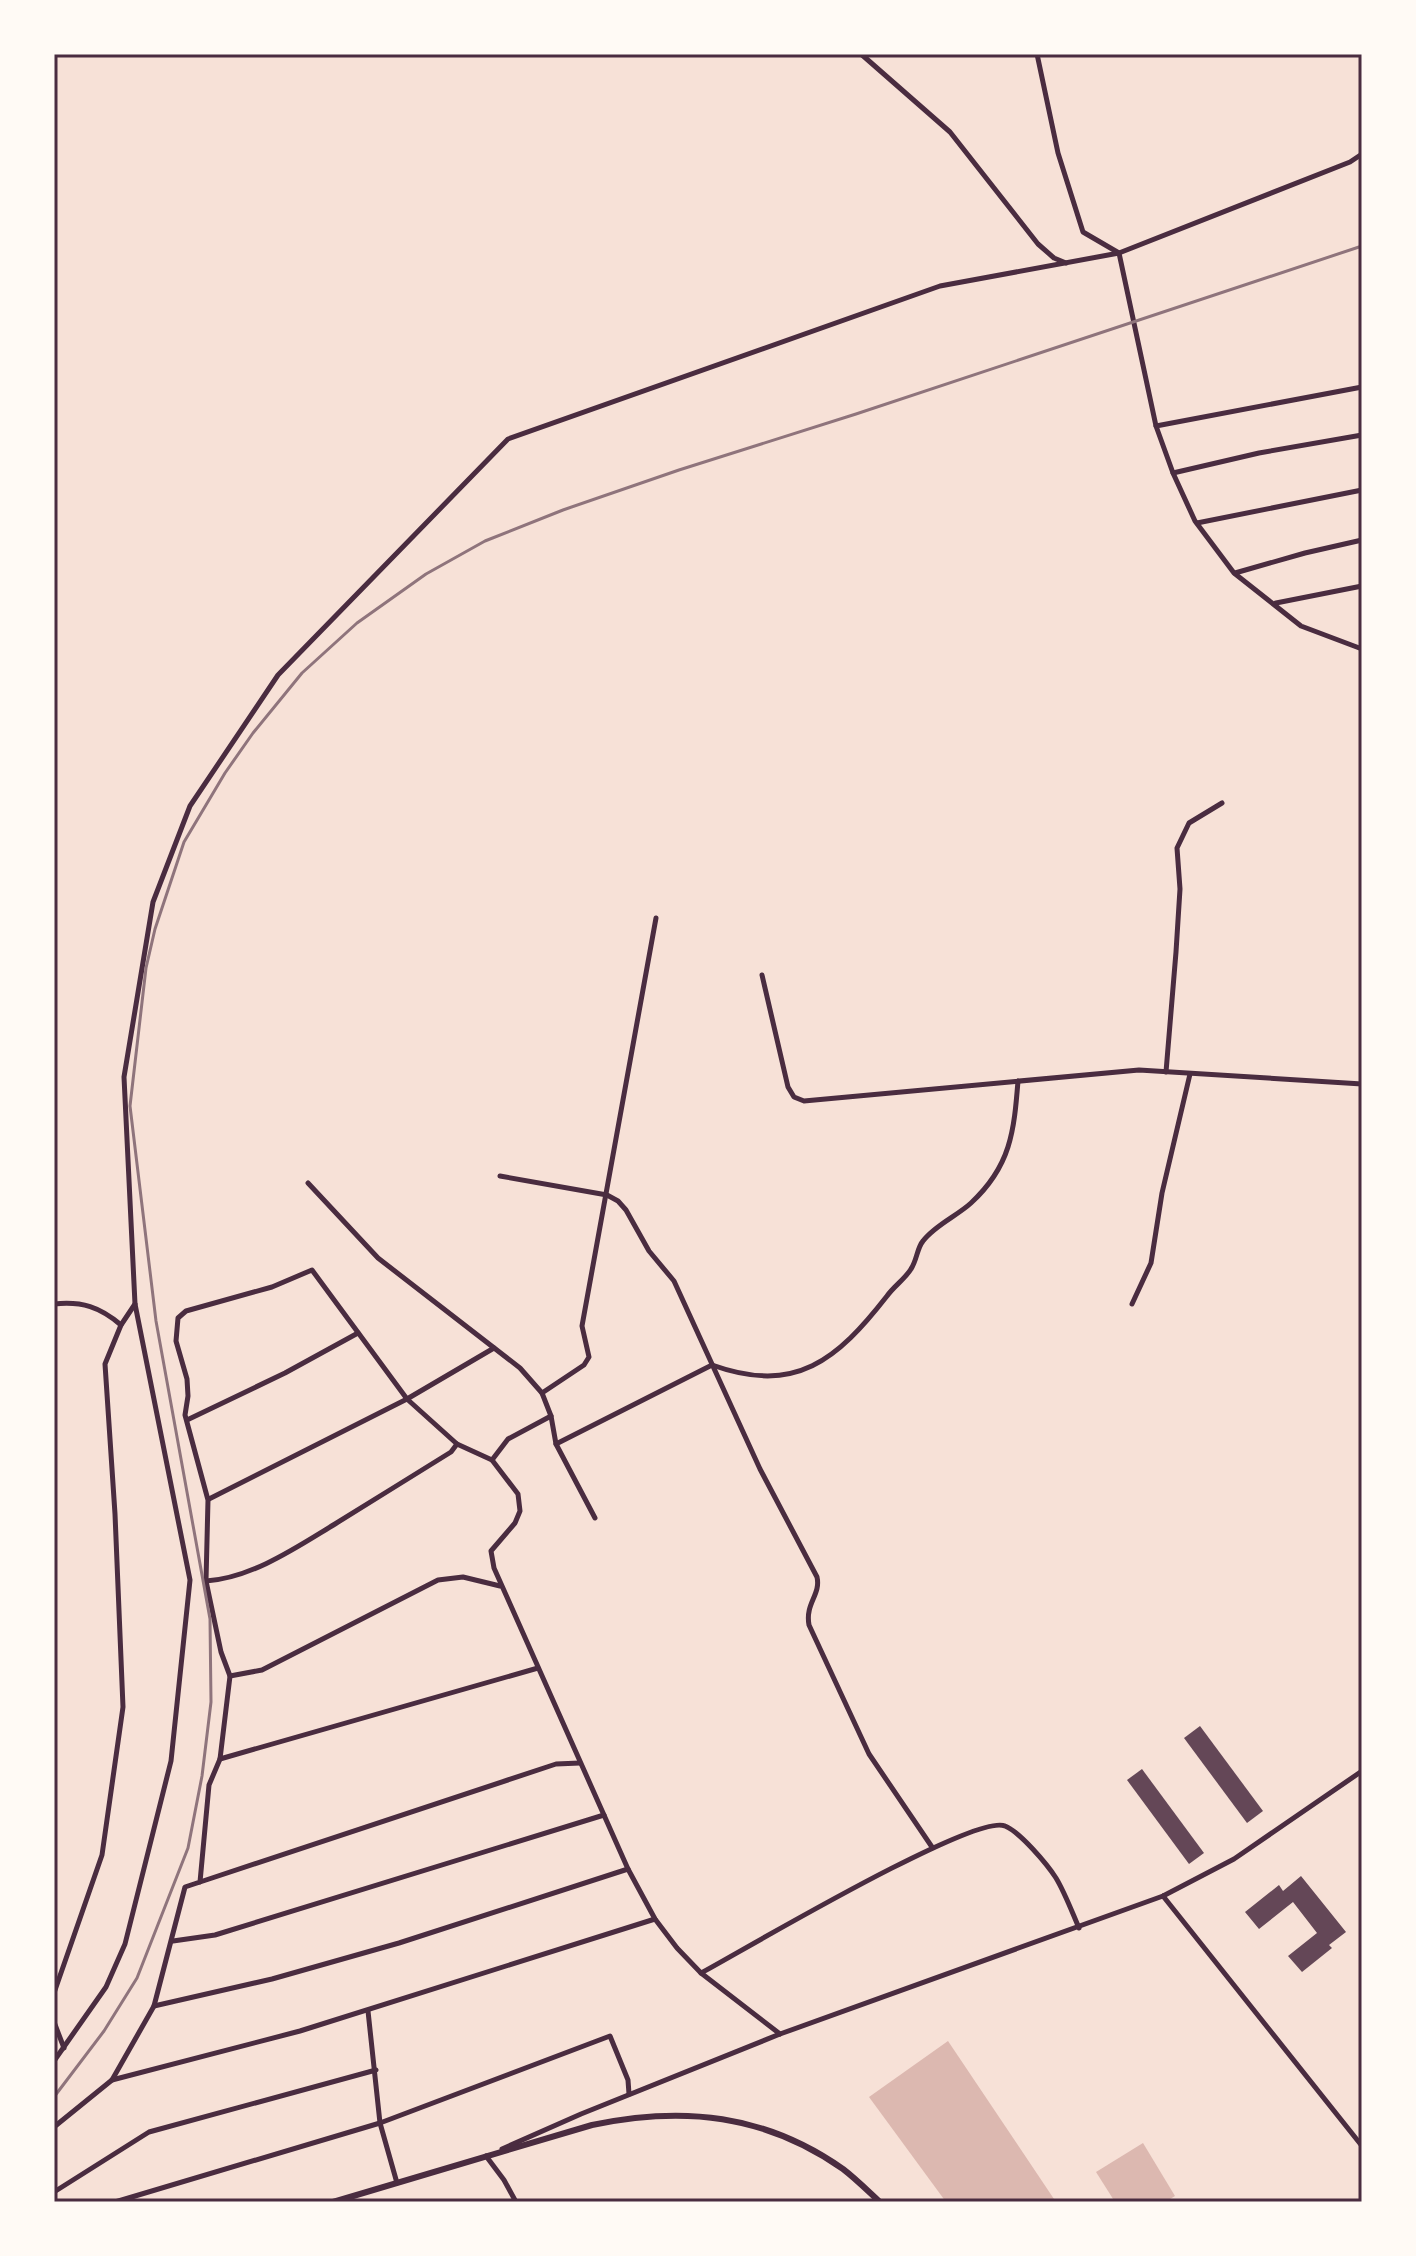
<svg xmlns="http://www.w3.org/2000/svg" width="1416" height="2256" viewBox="0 0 1416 2256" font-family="Montserrat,sans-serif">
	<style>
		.water { fill: #dcb8b0 }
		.building { fill: #644757 }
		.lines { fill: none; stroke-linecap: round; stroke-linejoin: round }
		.minor { stroke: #4a2c40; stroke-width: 5 }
		.tertiary { stroke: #4a2c40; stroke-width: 6 }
		.rail { stroke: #8f747c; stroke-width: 3 }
		.neatline { fill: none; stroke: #4a2c40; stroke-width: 3 }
	</style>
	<rect width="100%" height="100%" fill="#f7e1d7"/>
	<g class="water">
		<polygon points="948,2041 1056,2202 946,2202 869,2097"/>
		<polygon points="1143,2143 1175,2196 1165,2202 1115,2202 1096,2172"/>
	</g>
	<g class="building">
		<polygon points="1200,1726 1263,1811 1247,1823 1184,1738"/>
		<polygon points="1142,1769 1204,1853 1189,1864 1127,1780"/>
		<polygon points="1301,1876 1346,1932 1329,1945 1332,1948 1302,1972 1288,1956 1317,1933 1293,1902 1259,1929 1245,1912 1279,1885 1283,1891"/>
	</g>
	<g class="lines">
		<g class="minor">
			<polyline points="861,54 950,132 1038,244 1054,258 1066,263"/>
			<polyline points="1037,54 1058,153 1083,232 1119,253 1156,426 1173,473 1195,521 1234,573 1301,626 1362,649"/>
			<polyline points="1156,426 1362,387"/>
			<polyline points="1173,473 1259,453 1362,435"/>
			<polyline points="1197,523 1362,490"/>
			<polyline points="1235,573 1305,553 1362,540"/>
			<polyline points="1276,603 1362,586"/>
			<polyline points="762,975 788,1087 794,1097 804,1101 1139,1070 1362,1084"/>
			<polyline points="1166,1072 1176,952 1180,889 1177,848 1189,823 1222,803"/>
			<path d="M500 1176 607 1195 618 1201 626 1210 649 1251 674 1281 760 1469 817 1577C821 1595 805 1603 809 1625L869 1754 932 1847"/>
			<polyline points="308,1183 378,1258 520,1368 542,1393 551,1416 556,1444 595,1518"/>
			<path d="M54 1304C82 1301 100 1307 121 1325"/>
			<polyline points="1132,1304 1151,1263 1162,1193 1190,1074"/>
			<polyline points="542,1393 584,1365 589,1357 582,1326 656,918"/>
			<polyline points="187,1420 285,1373 358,1333"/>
			<path d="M556 1444 712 1365C796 1395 837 1360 887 1296 894 1286 905 1279 911 1269 917 1260 917 1248 923 1241 935 1225 957 1216 971 1203 1011 1166 1014 1131 1018 1081"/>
			<polyline points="492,1460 508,1439 551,1416"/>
			<polyline points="209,1499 407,1399 494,1348"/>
			<path d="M206 1581C252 1578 297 1547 335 1524 374 1500 412 1476 451 1452L457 1444"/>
			<polyline points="230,1676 262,1670 438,1580 463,1577 500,1586"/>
			<polyline points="220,1759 538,1668"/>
			<polyline points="200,1882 556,1764 580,1763"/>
			<polyline points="1163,1896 1362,2146"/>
			<polyline points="173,1941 215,1935 604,1815"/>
			<path d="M701 1973C742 1951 976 1812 1005 1826 1020 1832 1047 1864 1056 1878 1065 1893 1072 1912 1079 1928"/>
			<polyline points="54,1993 102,1855 123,1707 115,1514 105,1364 121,1325 135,1304"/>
			<polyline points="154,2006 272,1979 399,1943 628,1869"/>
			<polyline points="368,2011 380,2123 397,2183"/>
			<polyline points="54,2022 64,2048"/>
			<polyline points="54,2061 106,1987 125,1944 171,1761 190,1580 135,1304 124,1077 153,902 190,806 278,675 508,439 940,286 1119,253 1350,162 1362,154"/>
			<polyline points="112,2080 300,2031 655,1919"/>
			<polyline points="54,2127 112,2080 154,2006 185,1887 200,1882 209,1785 220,1759 230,1676 221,1652 206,1581 208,1500 185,1415 188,1396 187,1379 176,1341 178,1318 186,1311 272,1287 312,1270 407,1399 457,1444 492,1460 518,1494 520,1511 515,1523 491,1551 494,1568 628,1869 655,1919 677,1948 701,1973 780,2034"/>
			<polyline points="502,2149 581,2114 780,2034 1163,1896 1234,1859 1362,1771"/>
			<polyline points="486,2156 504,2180 516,2202"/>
			<polyline points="54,2192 149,2132 376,2070"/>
			<polyline points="115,2202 380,2123 610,2036 628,2080 629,2094"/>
		</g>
		<path class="tertiary" d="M333 2202 592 2125C683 2106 765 2114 843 2169 856 2179 868 2191 880 2202"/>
		<polyline class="rail" points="54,2097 104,2031 137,1978 188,1848 202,1776 211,1702 210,1619 156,1321 130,1106 146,968 155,929 184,842 225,773 253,733 302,673 357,623 426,574 485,541 563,510 679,470 856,414 1362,246"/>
	</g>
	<rect width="1416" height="2256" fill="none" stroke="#fffaf5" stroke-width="112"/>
	<rect x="56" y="56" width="1304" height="2144" class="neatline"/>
</svg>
